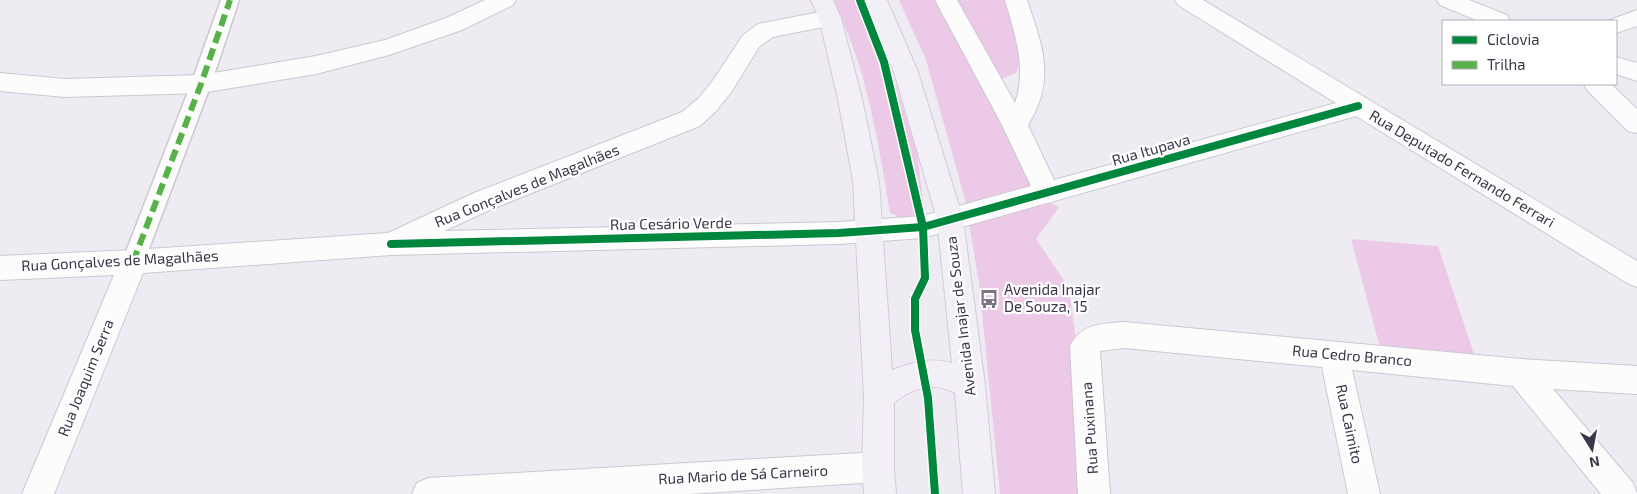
<svg xmlns="http://www.w3.org/2000/svg" width="1637" height="494" viewBox="0 0 1637 494" font-family="'Exo 2',sans-serif">
	<style>
		.green { fill: #eccae7 }
		.lines { fill: none; stroke-linecap: round; stroke-linejoin: round }
		.pedestrian-casing { stroke: #ccc8d1; stroke-width: 3 }
		.minor-casing { stroke: #ccc8d1; stroke-width: 2 }
		.tertiary-casing { stroke: #ccc8d1; stroke-width: 2 }
		.secondary-casing { stroke: #d2cadb; stroke-width: 2 }
		.pedestrian { fill: #fcfcfd; fill-rule: evenodd }
		.minor { fill: #fcfcfd; fill-rule: evenodd }
		.tertiary { fill: #fcfcfd; fill-rule: evenodd }
		.secondary { fill: #f3eff7; fill-rule: evenodd }
		.quiet { stroke: #57b247; stroke-width: 6; stroke-dasharray: 12 6; stroke-linecap: butt }
		.cycleway-casing { stroke: #fff; stroke-width: 11 }
		.cycleway { stroke: #00873e; stroke-width: 8 }
		.labels { text-anchor: middle; stroke-width: 4.5; stroke-linejoin: round; paint-order: stroke }
		.street-label { font-size: 15px; fill: #3d3649; stroke: #fff }
		.poi-label { font-size: 15px; fill: #3d3649; stroke: #fff; text-anchor: start }
	</style>
	<rect width="100%" height="100%" fill="#eeebf2"/>
	<g class="green">
		<path d="M834 0H865L888 61 917 151 924 211 921 215 897 218 896 215 890 213C883 171 876 128 865 86 858 56 845 28 834 0Z"/>
		<polygon points="899,0 1011,0 1024,53 1016,73 995,82 1041,199 1059,207 1036,239 1069,288 1079,364 1085,494 1000,494 979,283 965,199 926,60"/>
		<polygon points="1351,239 1438,246 1477,363 1382,355"/>
	</g>
	<g class="lines">
		<g class="pedestrian-casing">
			<polygon id="pedestrian" points="221,0 239,0 211,84 144,262 141,269 133,272 125,269 122,262 191,84"/>
		</g>
		<g class="minor-casing">
			<g id="minor">
				<polygon points="485,0 516,0 513,5 462,30 389,55 316,74 201,93 65,97 0,91 0,73 65,79 201,75 316,56 385,40 446,18"/>
				<path d="M935 0H957L1015 103C1027 68 1015 34 1005 0H1027C1043 48 1056 79 1028 125L1054 180 1336 103 1178 5 1175 0H1203L1637 261V287L1627 283 1356 116 923 238 839 244 391 255 143 273 54 494H22L114 275 0 280V256L133 250 388 233 474 193 682 112 699 98 714 79 743 35 758 24 830 10 838 12 841 18 838 24 773 37 759 47 732 91 717 110 700 126 492 209 444 231 839 222 923 216 1031 186 1002 125Z"/>
				<polygon points="1637,10 1637,26 1616,33 1616,21 1607,21"/>
				<polygon points="1584,84 1611,84 1637,109 1637,133 1628,131 1587,90"/>
				<path d="M1124 322 1521 359 1637 366V394L1553 389 1633 483 1637 494H1601L1513 386 1352 370 1380 494H1348L1322 367 1124 348 1100 351 1110 494H1078L1070 346C1081 323 1102 324 1124 322Z"/>
				<polygon points="878,452 889,456 894,467 889,478 878,482 688,494 412,494 417,483 428,478"/>
			</g>
		</g>
		<g class="tertiary-casing">
			<g id="tertiary">
				<polygon points="1437,0 1469,0 1507,15 1510,21 1478,21 1440,5"/>
				<polygon points="1616,57 1637,63 1637,81 1616,74"/>
			</g>
		</g>
		<g class="secondary-casing">
			<path id="secondary" d="M811 0H833L841 18 862 99 879 181 892 370C913 362 931 357 952 363L937 219 894 72 865 0H887L918 72 963 219 985 385 995 494H963L955 393C933 381 912 388 894 403V467L896 494H864L862 467 864 397 853 181 838 99 819 18Z"/>
		</g>
		<use href="#pedestrian" class="pedestrian"/>
		<use href="#minor" class="minor"/>
		<use href="#tertiary" class="tertiary"/>
		<use href="#secondary" class="secondary"/>
		<polyline class="quiet" points="133,262 201,84 230,0"/>
		<g class="cycleway-casing">
			<g id="cycleway">
				<polyline points="860,0 884,62 923,227 925,278 915,299 915,330 928,398 935,494"/>
				<polyline points="391,244 839,233 923,227 1358,106"/>
			</g>
		</g>
		<use href="#cycleway" class="cycleway"/>
	</g>
	<defs>
		<g id="bus-bare" transform="scale(1.5)"><path d="M-5-6H5V4H4V6H2V4H-2V6H-4V4H-5ZM-3.5-4V0h7V-4ZM-3.5 1.2v1.5H-2V1.2ZM2 1.2v1.5H3.5V1.2Z" fill="#7b7584" stroke="#fff" stroke-width="2.5" paint-order="stroke"/></g>
	</defs>
	<g fill-rule="evenodd">
		<use href="#bus-bare" x="989" y="299"/>
	</g>
	<g class="labels">
		<g class="street-label">
			<text transform="translate(1151 150) rotate(-16)" y="5">Rua Itupava</text>
			<text transform="translate(1462 169) rotate(31)" y="5">Rua Deputado Fernando Ferrari</text>
			<text transform="translate(527 186) rotate(-22)" y="5">Rua Gonçalves de Magalhães</text>
			<text transform="translate(671 224) rotate(-1)" y="5">Rua Cesário Verde</text>
			<text transform="translate(120 261) rotate(-3)" y="5">Rua Gonçalves de Magalhães</text>
			<text transform="translate(961 316) rotate(-97)" y="5">Avenida Inajar de Souza</text>
			<text transform="translate(1352 356) rotate(5)" y="5">Rua Cedro Branco</text>
			<text transform="translate(86 378) rotate(-68)" y="5">Rua Joaquim Serra</text>
			<text transform="translate(1349 424) rotate(78)" y="5">Rua Caimito</text>
			<text transform="translate(1090 428) rotate(-94)" y="5">Rua Puxinana</text>
			<text transform="translate(743 475) rotate(-3)" y="5">Rua Mario de Sá Carneiro</text>
		</g>
		<g class="poi-label">
			<text x="1004" y="295">Avenida Inajar<tspan x="1004" dy="17">De Souza, 15</tspan></text>
		</g>
	</g>
	<rect x="1442" y="20" width="175" height="65" fill="#ffffff" stroke="#b1afb6"/>
	<rect x="1452" y="36" width="25" height="8" fill="#00873e" stroke="#b1afb6"/>
	<text x="1487" y="45" font-size="15" fill="#3d3649">Ciclovia</text>
	<rect x="1452" y="61" width="25" height="8" fill="#57b247" stroke="#b1afb6"/>
	<text x="1487" y="70" font-size="15" fill="#3d3649">Trilha</text>
	<g transform="translate(1592 449) rotate(169)" stroke="#ffffff" stroke-width="4" paint-order="stroke">
	<path d="M0-4L9 19L0 12L-9 19Z" fill="#3d3649"/>
	<text y="-8" font-size="14" font-weight="bold" text-anchor="middle" fill="#3d3649">N</text>
	</g>
</svg>
